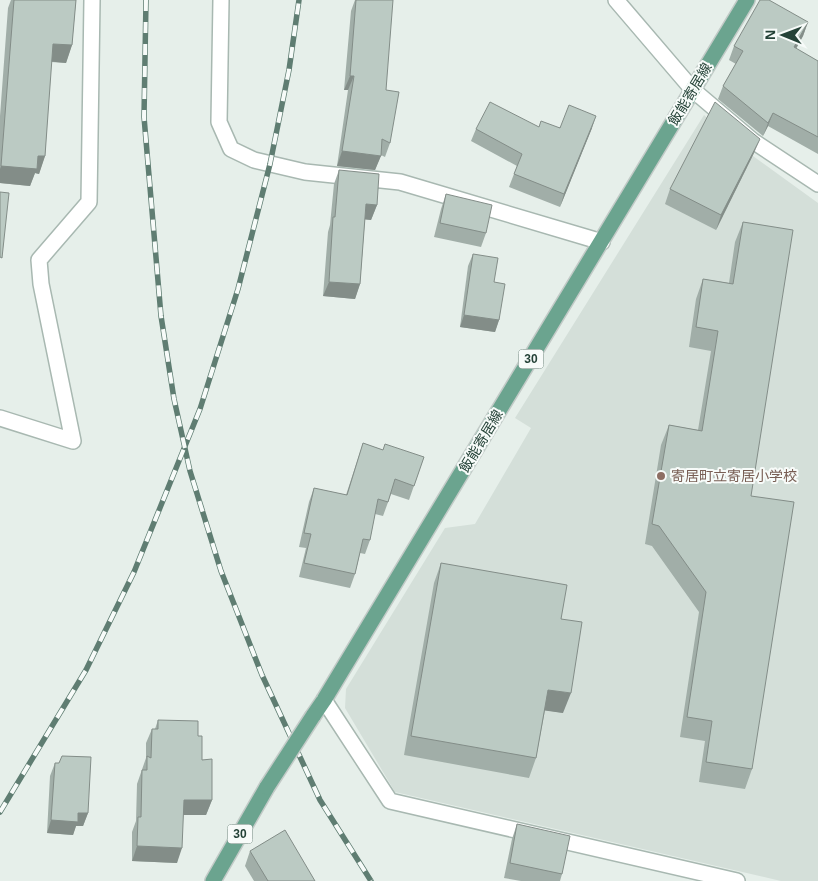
<svg xmlns="http://www.w3.org/2000/svg" width="818" height="881" viewBox="0 0 818 881" font-family="Arial,'Noto Sans JP',sans-serif">
	<style>
		.built { fill: #d4dfd9 }
		.lines { fill: none; stroke-linecap: round; stroke-linejoin: round }
		.street-casing { stroke: #a8b8b1; stroke-width: 18 }
		.primary-casing { stroke: #c2cac7; stroke-width: 18 }
		.street { stroke: #fff; stroke-width: 15 }
		.primary { stroke: #6ba48f; stroke-width: 15 }
		.rail-casing { stroke: #5f7d72; stroke-width: 5.5 }
		.rail { stroke: #f7fbf9; stroke-width: 4; stroke-dasharray: 11; stroke-linecap: butt }
		.primary-bridge-casing { stroke: #c2cac7; stroke-width: 18; stroke-linecap: butt }
		.primary-bridge { stroke: #6ba48f; stroke-width: 15 }
		.wall { fill: #a1aea8 }
		.shaded-wall { fill: #838d88 }
		.building { fill: #bbcac3; stroke: #838d88 }
		.education-dot { fill: #8d6e63; stroke: #f7fbf9; stroke-width: 2 }
		.labels { text-anchor: middle; stroke-width: 4; stroke-linejoin: round; paint-order: stroke }
		.shield { fill: #f7fbf9; stroke: #637a71; stroke-width: 1 }
		.shield-label { font-size: 12px; font-weight: bold; fill: #244237 }
		.street-label { font-size: 14px; fill: #244237; stroke: #f7fbf9 }
		.education-label { font-size: 14px; fill: #785e54; stroke: #f7fbf9; text-anchor: start }
	</style>
	<rect width="100%" height="100%" fill="#e6efea"/>
	<polygon class="built" points="704,115 746,151 818,203 818,881 781,881 395,792 345,708 346,689 445,528 475,524 531,428 515,418"/>
	<g class="lines">
		<g class="street-casing">
			<g id="street">
				<polyline points="221,0 219,122 231,149 254,160 305,172 400,182 602,242"/>
				<polyline points="616,0 693,90 753,141 818,184"/>
				<polyline points="0,418 73,441 41,284 39,260 89,202 92,0"/>
				<polyline points="324,700 390,801 737,881"/>
			</g>
		</g>
		<g class="primary-casing">
			<g id="primary">
				<polyline points="313,716 324,700 747,0"/>
				<polyline points="213,881 267,787"/>
			</g>
		</g>
		<use href="#street" class="street"/>
		<use href="#primary" class="primary"/>
		<g class="rail-casing">
			<g id="rail">
				<polyline points="146,0 144,117 161,316 174,399 190,471 221,571 262,675 320,800 371,881"/>
				<polyline points="0,812 86,670 134,572 200,409 238,289 270,164 289,70 299,0"/>
			</g>
		</g>
		<use href="#rail" class="rail"/>
		<g class="primary-bridge-casing">
			<polyline id="primary-bridge" points="267,787 313,716"/>
		</g>
		<use href="#primary-bridge" class="primary-bridge"/>
	</g>
	<g class="wall">
		<polygon points="11,0 76,0 72,45 66,63 51,62 45,156 39,174 35,173 30,186 0,183 0,116 8,8"/>
		<polygon points="355,0 390,0 386,90 390,143 385,157 381,155 375,170 337,166 348,90 344,90 351,11"/>
		<polygon points="808,22 803,36 796,49 818,61 818,154 768,126 763,136 718,99 723,86 736,64 729,60 734,46"/>
		<polygon points="539,127 592,128 560,207 509,187 517,166 471,141 476,129"/>
		<polygon points="754,153 716,230 665,204 670,189"/>
		<polygon points="339,170 377,205 371,220 365,219 360,284 355,299 323,296 328,232 330,225 334,184"/>
		<polygon points="446,194 486,233 481,247 434,237 441,209"/>
		<polygon points="743,222 751,496 752,769 745,789 699,782 705,741 680,737 699,612 652,546 645,544 661,445 669,425 698,430 711,351 689,347 696,299 703,279 729,283 735,242"/>
		<polygon points="473,254 494,282 499,320 495,332 460,327 468,266"/>
		<polygon points="363,443 383,450 424,457 409,500 391,494 383,516 375,514 370,540 365,554 360,553 355,574 350,588 299,577 306,548 299,547 309,502 314,488 346,495"/>
		<polygon points="441,563 561,619 563,713 545,710 536,758 529,778 404,755 434,583"/>
		<polygon points="158,720 198,736 202,760 212,800 206,815 183,815 177,863 132,861 132,832 136,821 137,784 146,758 146,743 152,729 155,729"/>
		<polygon points="55,763 88,813 83,826 76,826 73,835 47,833 50,776"/>
		<polygon points="517,824 562,874 560,881 521,881 504,878 512,839"/>
		<polygon points="250,851 315,881 254,881 245,866"/>
	</g>
	<g class="shaded-wall">
		<polygon points="808,22 803,36 789,61 794,47"/>
		<polygon points="53,44 72,45 66,63 46,61"/>
		<polygon points="350,76 354,76 348,90 344,90"/>
		<polygon points="773,113 768,126 763,136 768,123"/>
		<polygon points="596,116 592,128 560,207 564,194"/>
		<polygon points="760,139 754,153 716,230 721,215"/>
		<polygon points="342,151 381,156 375,170 337,166"/>
		<polygon points="38,156 45,156 39,174 35,173 30,186 0,183 0,169 1,166"/>
		<polygon points="366,204 377,205 371,220 360,219"/>
		<polygon points="329,282 360,284 355,299 323,296"/>
		<polygon points="464,315 499,320 495,332 460,327"/>
		<polygon points="548,690 571,693 563,713 541,710"/>
		<polygon points="184,800 212,800 206,815 178,815"/>
		<polygon points="78,813 88,813 83,826 76,826 73,835 47,833 51,820"/>
		<polygon points="137,846 182,848 177,863 132,861"/>
	</g>
	<g class="building">
		<polygon points="14,0 76,0 72,45 53,44 45,156 38,156 37,169 1,166"/>
		<polygon points="356,0 393,0 386,90 399,92 390,143 382,139 381,156 342,151 354,76 350,76"/>
		<polygon points="760,0 769,0 808,22 794,47 818,61 818,137 773,113 768,123 723,86 743,51 734,46"/>
		<polygon points="490,102 539,127 541,121 560,128 569,105 596,116 564,194 514,174 522,154 476,129"/>
		<polygon points="715,102 760,139 721,215 670,189"/>
		<polygon points="339,170 379,174 377,205 366,204 360,284 329,282 333,217 335,217"/>
		<polygon points="0,192 9,193 2,258 0,257"/>
		<polygon points="446,194 492,205 486,233 440,223"/>
		<polygon points="743,222 793,230 751,496 794,502 752,769 706,762 712,721 687,717 706,592 659,526 652,524 669,425 702,431 718,331 696,327 703,279 733,284"/>
		<polygon points="473,254 498,258 494,282 505,284 499,320 464,315"/>
		<polygon points="363,443 383,450 385,444 424,457 414,486 395,479 388,502 378,499 370,540 363,539 355,574 304,563 311,534 304,533 314,488 347,495"/>
		<polygon points="441,563 567,585 561,619 582,622 571,693 548,690 536,758 411,736"/>
		<polygon points="158,720 198,721 198,736 202,736 202,760 212,759 212,800 184,800 182,848 137,846 138,817 141,817 142,770 147,770 147,756 151,758 152,729 158,729"/>
		<polygon points="62,756 91,757 88,813 78,813 78,822 51,820 55,763 59,763"/>
		<polygon points="517,824 570,836 562,874 510,863"/>
		<polygon points="285,830 315,881 268,881 250,851"/>
	</g>
	<circle class="education-dot" cx="661" cy="476" r="5"/>
	<g class="labels">
		<g class="shield">
			<rect x="518.5" y="349.5" width="25" height="19" rx="4"/>
			<rect x="227.5" y="824.5" width="25" height="19" rx="4"/>
		</g>
		<g class="shield-label">
			<text x="531" y="363">30</text>
			<text x="240" y="838">30</text>
		</g>
		<g class="street-label">
			<text transform="translate(690 94) rotate(-59)" y="5">飯能寄居線</text>
			<text transform="translate(481 441) rotate(-59)" y="5">飯能寄居線</text>
		</g>
		<g class="education-label">
			<text x="671" y="481">寄居町立寄居小学校</text>
		</g>
	</g>
	<g transform="translate(783 35) rotate(271)" stroke="#f7fbf9" stroke-width="4" paint-order="stroke">
	<path d="M0-4L9 19L0 12L-9 19Z" fill="#244237"/>
	<text y="-8" font-size="14" font-weight="bold" text-anchor="middle" fill="#244237">N</text>
	</g>
</svg>
